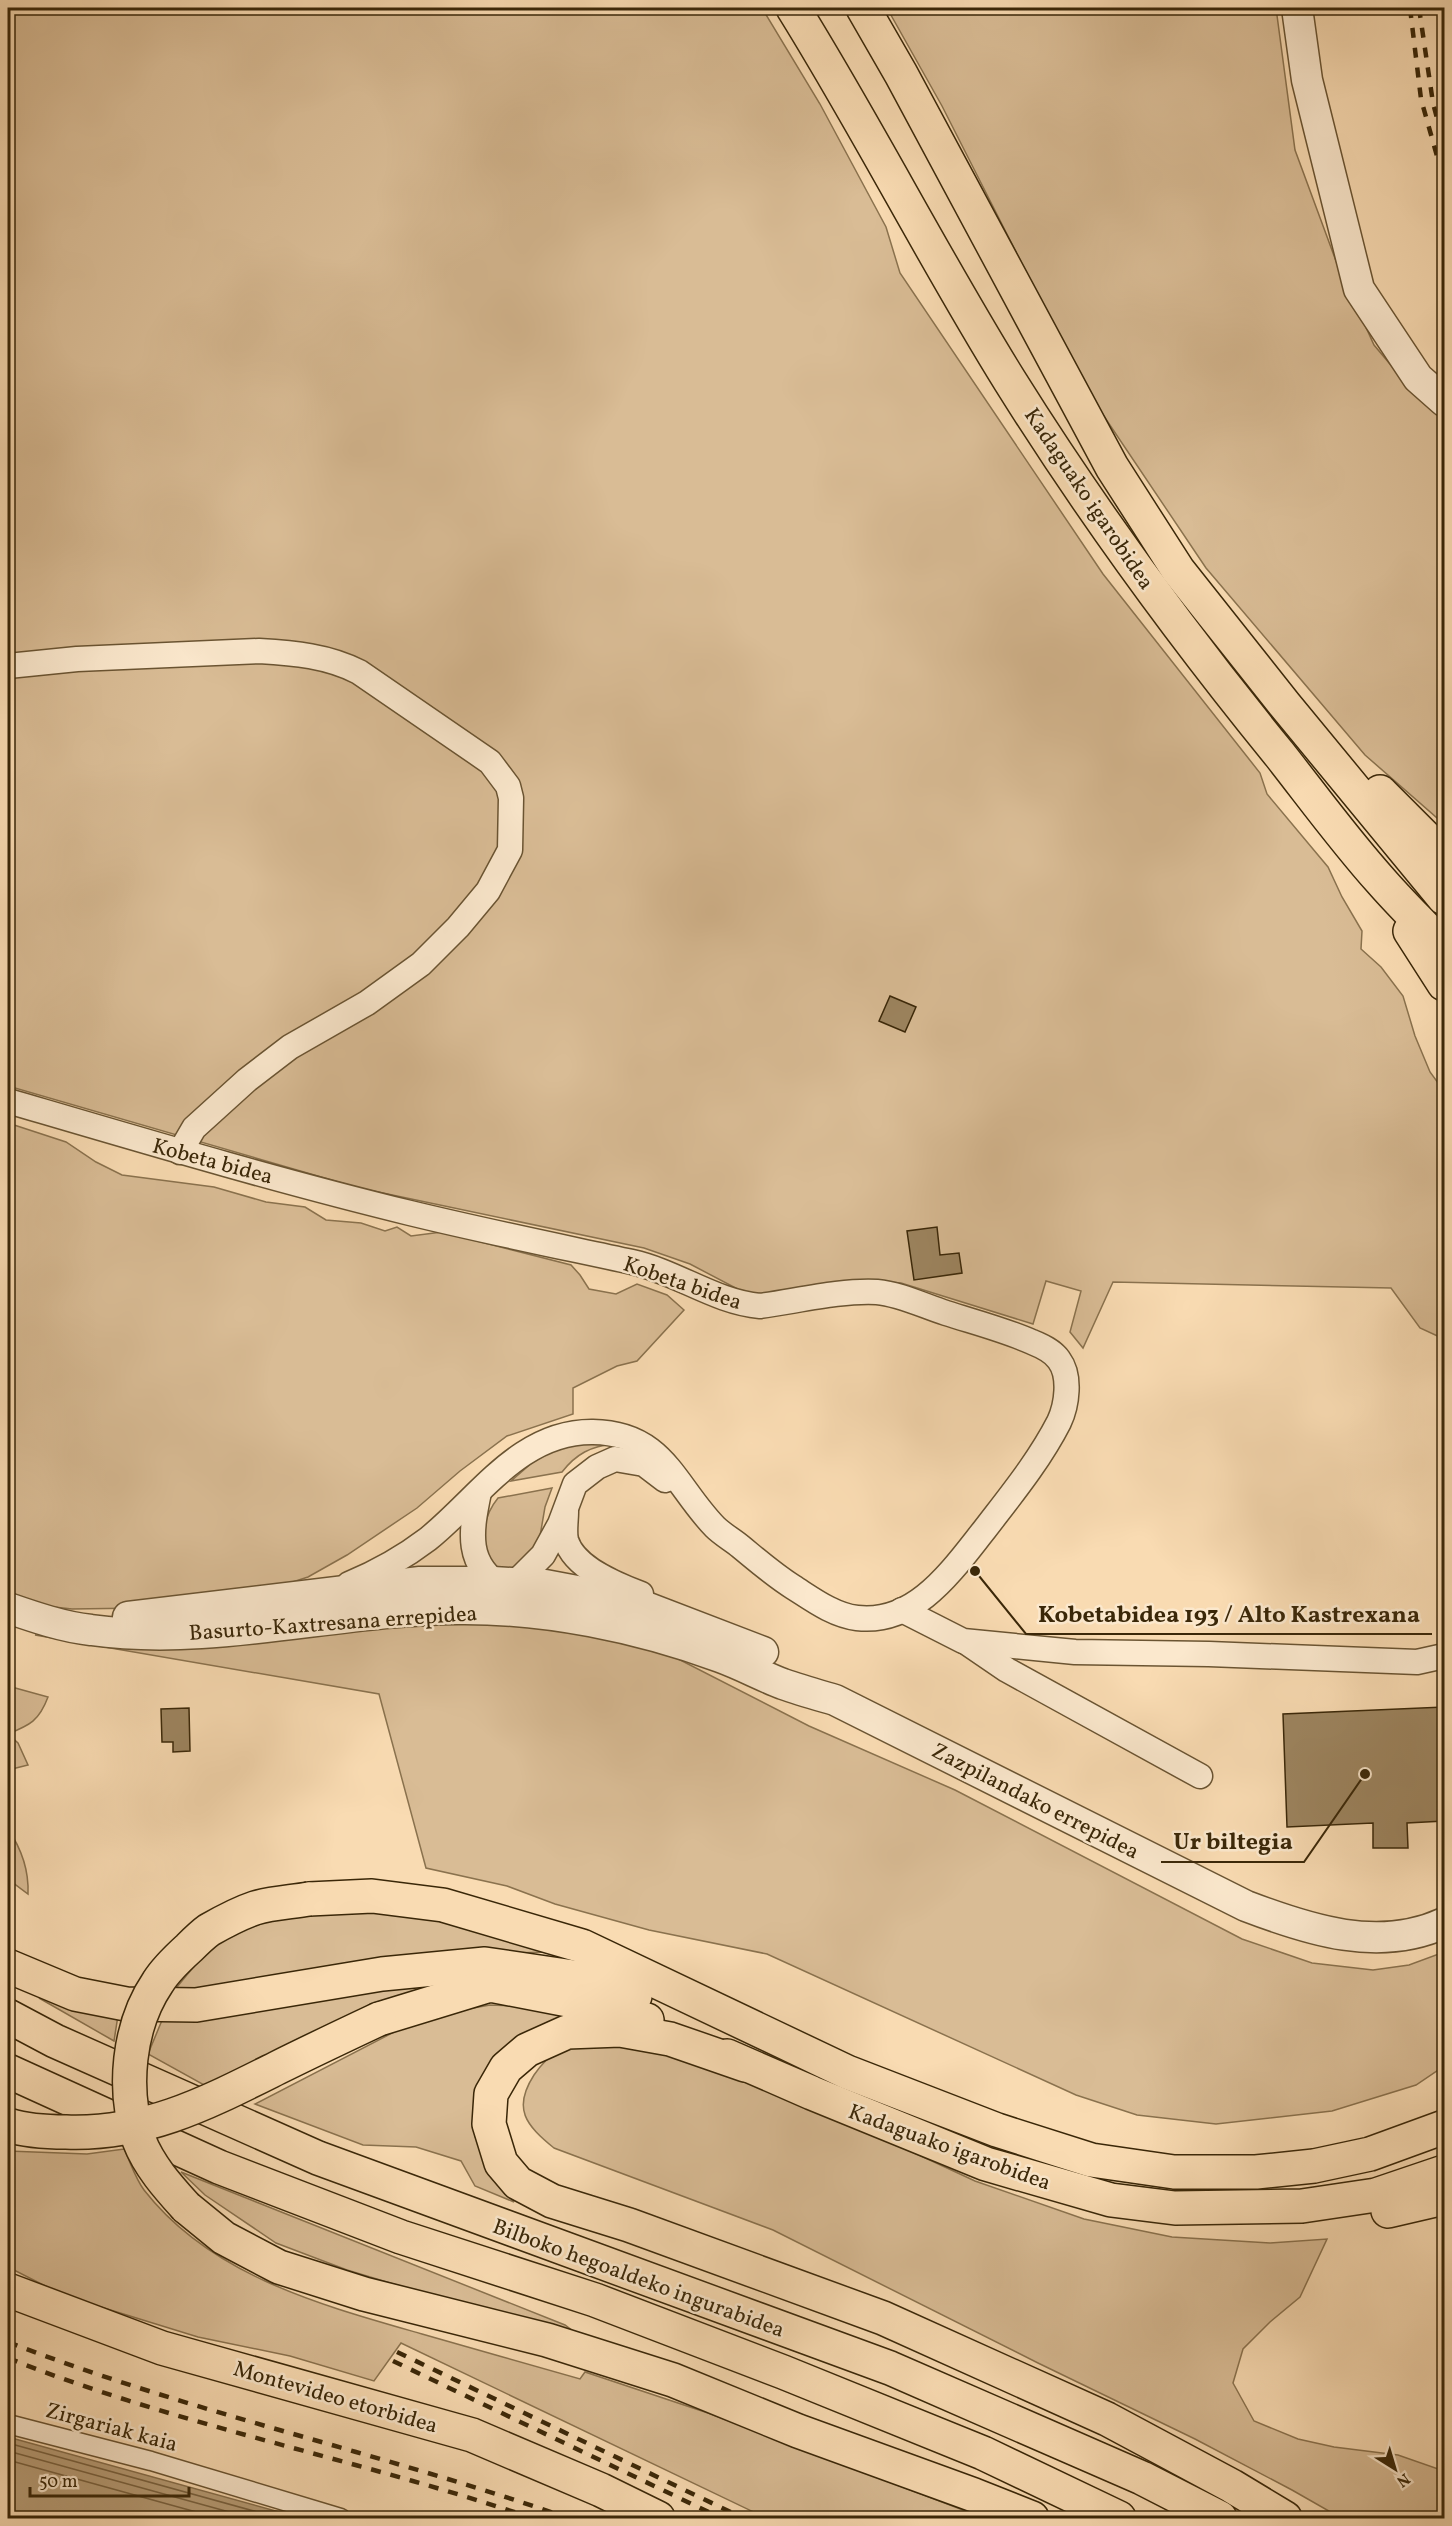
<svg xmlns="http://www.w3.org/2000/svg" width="1452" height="2526" viewBox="0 0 1452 2526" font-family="Vollkorn,serif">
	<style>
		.green { fill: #d9bc95; stroke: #8a724e; stroke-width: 1.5 }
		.water { fill: #b89e78; stroke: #866e4b; stroke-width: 1.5 }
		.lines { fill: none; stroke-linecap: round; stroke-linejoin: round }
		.shore { stroke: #796240; stroke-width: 1.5 }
		.building { fill: #9d8560; stroke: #3a2708; stroke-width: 1.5 }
		.pedestrian-casing { stroke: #6a5432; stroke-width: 21 }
		.minor-casing { stroke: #6a5432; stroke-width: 27 }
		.tertiary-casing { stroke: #6a5432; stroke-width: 33 }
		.primary-casing { stroke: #3a2708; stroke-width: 36 }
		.motorway-casing { stroke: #3a2708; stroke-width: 36 }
		.pedestrian { stroke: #fbe8cd; stroke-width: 18 }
		.minor { stroke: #fbe8cd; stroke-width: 24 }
		.tertiary { stroke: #fbe8cd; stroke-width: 30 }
		.primary { stroke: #f9dbb2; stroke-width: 33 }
		.motorway { stroke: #f9dbb2; stroke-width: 33 }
		.rail { stroke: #3a2708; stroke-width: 4.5; stroke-dasharray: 10 10; stroke-linecap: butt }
		.motorway-bridge-casing { stroke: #3a2708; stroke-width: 36; stroke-linecap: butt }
		.motorway-bridge { stroke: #f9dbb2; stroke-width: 33 }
		.labels { text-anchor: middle; stroke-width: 5; stroke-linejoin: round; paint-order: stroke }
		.street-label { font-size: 22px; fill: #3a2708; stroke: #fbe8cd }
		.leader { fill: none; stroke: #3a2708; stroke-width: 2 }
		.callout-dot { fill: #3a2708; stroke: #fbe8cd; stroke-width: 2 }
		.callout-label { font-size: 24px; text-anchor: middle; font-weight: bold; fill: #3a2708; stroke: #fbe8cd; stroke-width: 5; stroke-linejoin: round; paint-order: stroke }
	</style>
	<rect width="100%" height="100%" fill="#f9dbb2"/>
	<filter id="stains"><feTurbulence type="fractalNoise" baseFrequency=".00333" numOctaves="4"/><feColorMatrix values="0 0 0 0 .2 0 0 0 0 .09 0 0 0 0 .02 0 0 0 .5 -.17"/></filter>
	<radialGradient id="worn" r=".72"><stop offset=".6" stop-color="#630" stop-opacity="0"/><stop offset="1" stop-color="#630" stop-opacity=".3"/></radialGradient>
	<g class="green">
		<polygon points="8,8 762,8 820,104 886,227 900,273 1103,574 1260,773 1267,794 1328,867 1342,897 1362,931 1361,949 1381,967 1403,996 1415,1036 1430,1072 1444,1091 1444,1105 1441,1115 1444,1123 1444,1339 1420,1328 1391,1288 1113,1282 1083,1348 1070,1332 1081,1291 1046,1281 1033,1324 901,1283 872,1281 768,1294 747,1294 690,1264 644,1248 359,1188 8,1086"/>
		<polygon points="887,8 1276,8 1295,150 1336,261 1374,345 1416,395 1444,420 1444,824 1365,755 1206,568 1085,388 942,106"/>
		<polygon points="8,1123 66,1142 96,1162 122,1175 214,1187 266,1202 305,1207 326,1220 361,1223 385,1231 397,1227 411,1236 442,1232 571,1265 580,1275 589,1289 616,1294 637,1284 667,1295 684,1310 637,1361 617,1366 573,1388 573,1414 507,1436 460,1471 417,1508 347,1555 308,1577 265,1591 142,1608 72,1609 36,1605 8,1595"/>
		<path d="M566 1443 614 1444C591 1446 576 1454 562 1472L511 1481 533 1462Z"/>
		<path d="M552 1488 545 1507 539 1542 511 1570 501 1571C477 1552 481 1519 498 1498Z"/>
		<polygon points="466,1618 586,1630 649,1644 809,1726 955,1790 1242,1939 1312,1963 1373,1970 1409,1965 1444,1952 1444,2066 1416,2085 1332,2111 1216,2124 1137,2115 1076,2095 767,1954 649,1930 555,1904 507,1886 426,1868 379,1694 35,1635 181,1642"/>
		<path d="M8 1686 48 1697C39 1721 30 1725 8 1734L18 1743 28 1765 8 1770Z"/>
		<path d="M8 1829C21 1848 29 1870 28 1894L8 1879Z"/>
		<path d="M353 1909 429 1915 552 1952 510 1953 172 1993C184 1979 201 1956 216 1945 255 1918 307 1913 353 1909Z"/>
		<polygon points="465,1976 204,2085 148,2054 165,2013"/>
		<polygon points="39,1998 119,2009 114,2041"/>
		<polygon points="490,2005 544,2007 590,2015 537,2028 509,2044 486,2072 476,2102 475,2136 491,2174 514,2202 475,2186 461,2161 416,2147 363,2145 255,2104 396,2031 445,2013"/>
		<path d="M597 2041 647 2048 706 2066 878 2136 975 2181 1084 2219 1172 2237 1270 2243 1327 2239 1300 2297 1270 2322 1243 2349 1233 2383 1254 2421 1298 2439 1334 2447 1398 2455 1444 2471V2518H1341L1292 2490 1195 2439 1038 2363 773 2230 554 2148C526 2125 512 2109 534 2075 540 2066 551 2054 560 2049 570 2044 586 2043 597 2041Z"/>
		<path d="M124 2149C130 2161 135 2178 144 2190 211 2276 321 2305 422 2334 475 2349 527 2364 580 2379L585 2372 708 2413 984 2518H766L401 2343 374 2381 290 2356 198 2337 65 2296 8 2267V2151L87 2154Z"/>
		<polygon points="181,2172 565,2325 589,2343 347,2270 276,2243 205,2195"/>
	</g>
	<polygon class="water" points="8,2437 301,2518 8,2518"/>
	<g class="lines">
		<g class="shore">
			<polyline points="8,2443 279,2518"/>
			<polyline points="8,2451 251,2518"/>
			<polyline points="8,2460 218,2518"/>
		</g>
	</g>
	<g class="building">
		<polygon points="890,996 916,1007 905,1032 879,1021"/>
		<polygon points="937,1227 940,1255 959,1253 962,1273 914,1280 907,1231"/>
		<polygon points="1444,1707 1444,1821 1407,1823 1408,1848 1373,1848 1373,1823 1287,1827 1283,1714"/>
		<polygon points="189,1708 190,1751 173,1752 173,1742 162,1742 161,1709"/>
	</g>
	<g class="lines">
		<g class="pedestrian-casing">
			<polyline id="pedestrian" points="8,2424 151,2461 341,2518"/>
		</g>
		<g class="minor-casing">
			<g id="minor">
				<path d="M8 666 77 659 259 651C294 653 328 656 359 672L490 762 508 786 511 798 510 850 488 891 458 927 421 964 367 1003 290 1047 247 1080 194 1128 180 1152"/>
				<path d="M8 1101C141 1140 275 1180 410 1213 484 1231 558 1246 632 1262 677 1272 715 1302 760 1306 797 1301 841 1290 877 1292 900 1294 924 1306 946 1313 974 1322 1005 1330 1032 1342 1042 1346 1053 1351 1059 1360 1071 1376 1067 1405 1059 1422 1039 1461 1011 1495 985 1529 953 1569 916 1625 857 1618 833 1615 812 1599 793 1587 774 1575 758 1561 741 1547 733 1540 723 1535 715 1527 674 1485 664 1433 593 1432 520 1431 479 1498 428 1539 403 1558 378 1572 349 1584"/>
				<path d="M479 1492C471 1531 464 1566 506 1589"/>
				<path d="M566 1512C566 1520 564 1532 566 1540 574 1568 617 1585 641 1594"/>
				<polyline points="507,1591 543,1555 560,1524 575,1484 597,1467 615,1459 644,1464 665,1480"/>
				<polyline points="902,1610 963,1641 1075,1652 1209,1654 1417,1662 1444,1656"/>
				<polyline points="966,1642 1007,1670 1200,1776"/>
			</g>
		</g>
		<g class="tertiary-casing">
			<g id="tertiary">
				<polyline points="1297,8 1307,80 1359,289 1418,378 1444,401"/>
				<path d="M8 1608C34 1617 63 1627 91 1630 213 1647 336 1610 458 1609 545 1608 638 1627 720 1657 742 1665 762 1676 783 1684 800 1690 818 1695 835 1700L1246 1906C1309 1930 1379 1953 1444 1923"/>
				<polyline points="128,1617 420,1582 493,1582 545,1585 630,1601 763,1652"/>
			</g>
		</g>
		<g class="primary-casing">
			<polyline id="primary" points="8,2290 162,2348 472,2435 601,2490 658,2518"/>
		</g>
		<g class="motorway-casing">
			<g id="motorway">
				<path d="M793 8C869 130 934 259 1010 381 1092 512 1183 636 1280 755 1313 797 1345 841 1381 881 1401 904 1423 925 1444 948"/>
				<polyline points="863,8 901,74 1112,467 1178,570 1285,705 1444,898"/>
				<polyline points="1380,792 1444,856"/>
				<polyline points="1410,931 1444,984"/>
				<polyline points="309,1899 372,1896 443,1905 582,1946 847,2072 997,2130 1091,2160 1174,2172 1256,2172 1314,2166 1370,2154 1444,2127"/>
				<polyline points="8,1966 75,1994 126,2004 196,2005 382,1974 485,1964 587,1979 635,1996"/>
				<polyline points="8,2016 55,2041 318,2158 890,2368 1142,2478 1220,2518"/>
				<polyline points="379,2019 490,1985 599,2006 647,2020"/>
				<polyline points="727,2056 812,2093 986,2164 1111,2200 1175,2208 1302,2206 1376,2195 1444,2172"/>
				<polyline points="745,2065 670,2039 620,2030 567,2032 527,2050 506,2068 491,2094 489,2124 501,2163 518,2183 552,2201 629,2225 883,2318 1107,2419 1232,2486 1285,2518"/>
				<polyline points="8,2071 219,2167 401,2237 595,2300 783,2372 983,2453 1119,2518"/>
				<polyline points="186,2207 224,2238 279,2267 364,2294 547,2340 673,2380 798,2431 974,2495 1032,2518"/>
				<polyline points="1388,2211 1444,2198"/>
			</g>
		</g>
		<use href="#pedestrian" class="pedestrian"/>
		<use href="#minor" class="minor"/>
		<use href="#tertiary" class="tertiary"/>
		<use href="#primary" class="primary"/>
		<use href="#motorway" class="motorway"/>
		<g class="rail">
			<polyline points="1410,8 1421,99 1444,181"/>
			<polyline points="1419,8 1433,103 1444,145"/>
			<path d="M8 2342C191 2413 383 2453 568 2518"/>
			<polyline points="397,2352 743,2518"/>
			<path d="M8 2358C178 2426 359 2459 532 2518"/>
			<polyline points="393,2361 721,2518"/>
		</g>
		<g class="motorway-bridge-casing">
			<g id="motorway-bridge">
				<path d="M8 2125C27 2131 45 2132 66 2132 146 2135 207 2103 277 2068 311 2051 345 2035 379 2019"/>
				<path d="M186 2207C168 2187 149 2166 139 2140 122 2090 128 2026 158 1982 166 1969 178 1958 189 1948 195 1942 202 1935 209 1930 223 1922 240 1913 255 1908 271 1903 292 1902 309 1899"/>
			</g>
		</g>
		<use href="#motorway-bridge" class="motorway-bridge"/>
	</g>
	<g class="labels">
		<g class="street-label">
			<text transform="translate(1090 498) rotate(56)" y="8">Kadaguako igarobidea</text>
			<text transform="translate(213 1160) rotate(15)" y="8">Kobeta bidea</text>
			<text transform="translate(683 1282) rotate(19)" y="8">Kobeta bidea</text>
			<text transform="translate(333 1622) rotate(-4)" y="8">Basurto-Kaxtresana errepidea</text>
			<text transform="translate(1036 1800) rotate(27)" y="8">Zazpilandako errepidea</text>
			<text transform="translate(950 2146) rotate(20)" y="8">Kadaguako igarobidea</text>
			<text transform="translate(639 2277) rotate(20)" y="8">Bilboko hegoaldeko ingurabidea</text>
			<text transform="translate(336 2396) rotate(16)" y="8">Montevideo etorbidea</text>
			<text transform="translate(112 2426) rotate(15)" y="8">Zirgariak kaia</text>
		</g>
	</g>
	<path class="leader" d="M975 1571L1026 1634H1432M1365 1774L1304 1862H1161"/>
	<g class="callout-dot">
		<circle cx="975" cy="1571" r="6"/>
		<circle cx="1365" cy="1774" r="6"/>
	</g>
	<g class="callout-label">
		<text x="1229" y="1622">Kobetabidea 193 / Alto Kastrexana</text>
		<text x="1233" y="1849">Ur biltegia</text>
	</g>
	<rect width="1452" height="2526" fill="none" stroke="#f9dbb2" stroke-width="30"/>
	<rect x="9" y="9" width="1434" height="2508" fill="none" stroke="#3a2708" stroke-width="3"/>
	<rect x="15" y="15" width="1422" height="2496" fill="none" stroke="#3a2708" stroke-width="1.5"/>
	<g transform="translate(1395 2469) rotate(143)" stroke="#fbe8cd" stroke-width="4.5" paint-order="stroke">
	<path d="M0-4.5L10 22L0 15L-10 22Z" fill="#3a2708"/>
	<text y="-9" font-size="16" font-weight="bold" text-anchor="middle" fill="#3a2708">N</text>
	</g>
	<path d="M30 2487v9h159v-9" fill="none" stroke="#3a2708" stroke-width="3"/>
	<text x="39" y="2487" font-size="18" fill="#3a2708" stroke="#fbe8cd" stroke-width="4.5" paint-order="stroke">50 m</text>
	<rect width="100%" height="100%" filter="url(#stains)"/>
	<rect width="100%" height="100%" fill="url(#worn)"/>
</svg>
